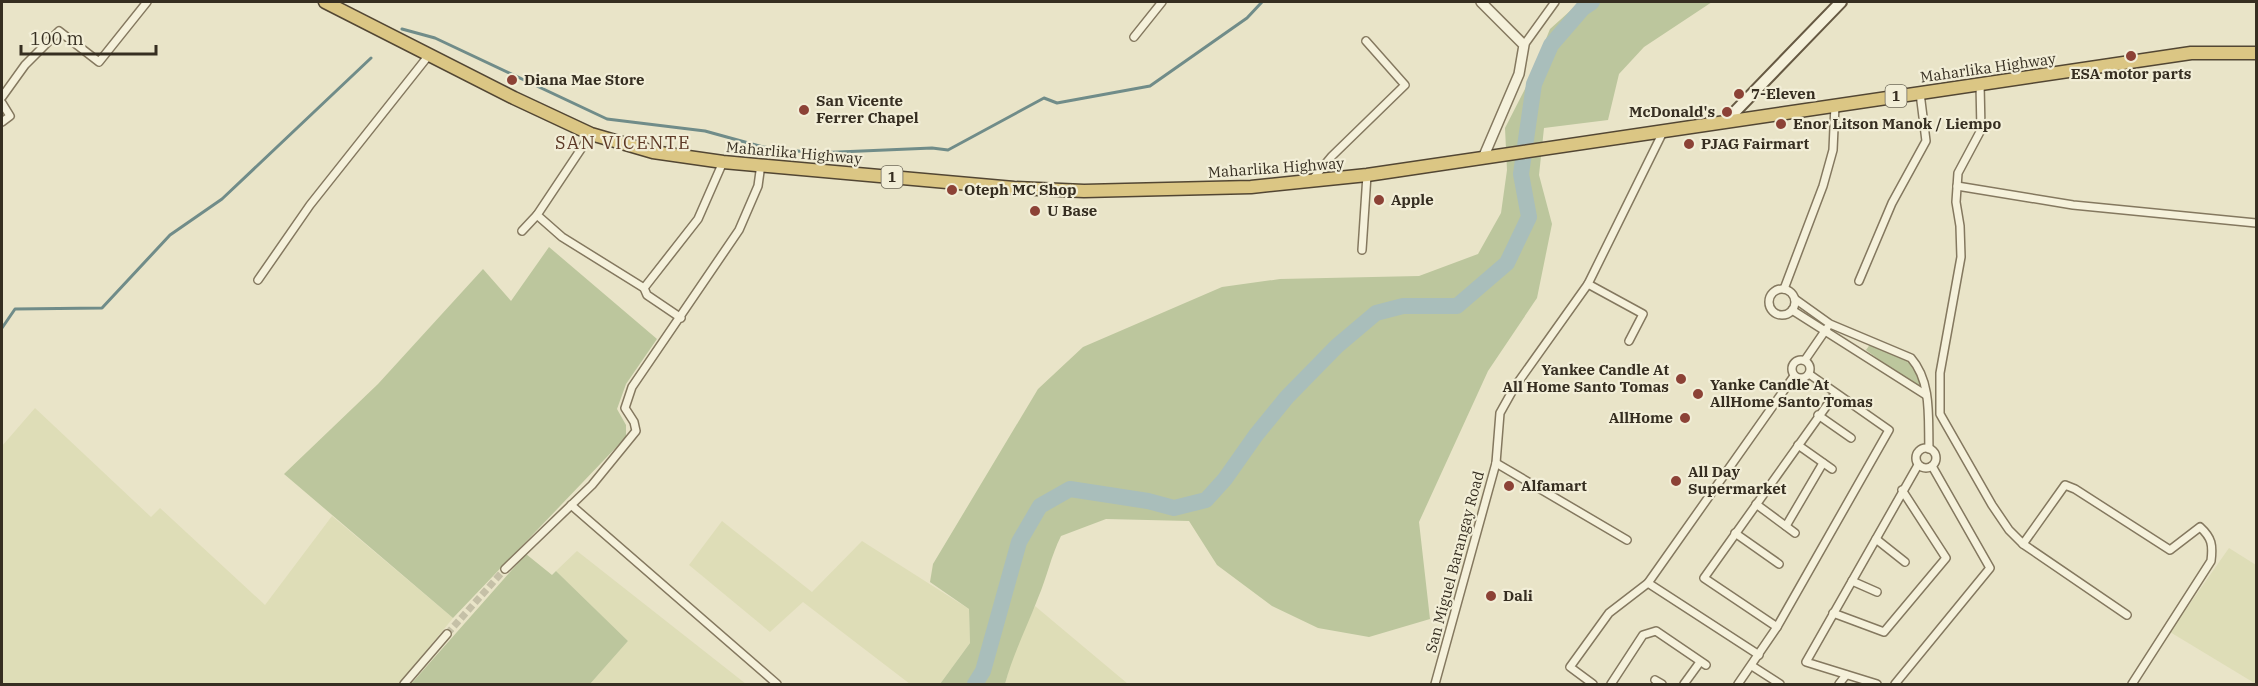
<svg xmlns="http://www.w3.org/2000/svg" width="2258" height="686" viewBox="0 0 2258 686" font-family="'IBM Plex Serif',serif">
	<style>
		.farmland { fill: #deddb7 }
		.green { fill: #bcc69d }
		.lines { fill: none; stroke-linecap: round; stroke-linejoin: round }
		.stream { stroke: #708c89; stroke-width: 3 }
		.river { stroke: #a9bebb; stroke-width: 16 }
		.minor-tunnel { stroke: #c5c0a7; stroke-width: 7; stroke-dasharray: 7 3.5; stroke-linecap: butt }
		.minor-casing { stroke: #84785f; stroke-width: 10 }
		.tertiary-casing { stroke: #84785f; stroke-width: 12 }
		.secondary-casing { stroke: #665942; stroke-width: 14 }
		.trunk-casing { stroke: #524633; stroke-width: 15 }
		.minor { stroke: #f5f1db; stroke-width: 7 }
		.tertiary { stroke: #f5f1db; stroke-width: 9 }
		.secondary { stroke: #f5f1db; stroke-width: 10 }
		.trunk { stroke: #dbc684; stroke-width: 12 }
		.poi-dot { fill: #8c4236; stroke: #f2eed7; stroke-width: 2 }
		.labels { text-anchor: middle; stroke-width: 4.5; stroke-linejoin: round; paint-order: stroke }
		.shield { fill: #f2eed7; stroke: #6e6858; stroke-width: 1.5 }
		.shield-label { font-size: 14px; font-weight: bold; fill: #362e21 }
		.street-label { font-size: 15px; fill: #362e21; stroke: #f2eed7 }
		.poi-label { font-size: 15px; font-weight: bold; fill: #362e21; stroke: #f2eed7; text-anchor: start }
		.quarter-label { font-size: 18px; letter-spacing: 1.5px; fill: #5d3926; stroke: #f2eed7 }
	</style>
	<rect width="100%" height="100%" fill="#e9e4c8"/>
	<g class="farmland">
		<polygon points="35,408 151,517 160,508 265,605 332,516 453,618 399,684 2,684 2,446"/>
		<polygon points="722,521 812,592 862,541 969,609 970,643 940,684 910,684 803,602 770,632 689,565"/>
		<polygon points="2229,548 2256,565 2256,684 2170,632"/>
		<polygon points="577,551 746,684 590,684 628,641 556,571"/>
		<polygon points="1035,606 1128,684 1005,684 1014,650"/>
	</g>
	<g class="green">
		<path d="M1580 2H1712L1644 47 1619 74 1608 120 1544 128 1539 175 1552 224 1537 298 1488 371 1419 522 1430 619 1369 637 1318 628 1272 606 1217 565 1189 521 1106 519 1061 536C1051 556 1047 577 1038 598 1027 627 1013 654 1005 684H940L970 643 969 609 930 582 933 564 1038 389 1083 347 1222 287 1280 279 1419 276 1478 254 1501 213 1507 170 1505 128 1529 81 1550 29Z"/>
		<polygon points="549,247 657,339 626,384 617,409 626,425 626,437 453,618 284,474 378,384 483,269 511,301"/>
		<path d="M1871 343C1892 352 1918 358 1920 385L1915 386 1866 350Z"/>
		<polygon points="526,554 552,575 556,571 628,641 590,684 411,684"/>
	</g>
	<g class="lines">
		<g class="stream">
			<polyline points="402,29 435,38 607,119 705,131 763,147 815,153 932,148 948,150 1044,98 1057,103 1150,86 1247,18 1262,2"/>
			<polyline points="2,328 15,309 102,308 170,235 222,199 371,58"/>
		</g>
		<polyline class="river" points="975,684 983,671 1019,542 1040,506 1070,489 1148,501 1174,508 1206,500 1225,479 1256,435 1287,397 1337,346 1376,313 1403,306 1457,306 1507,263 1529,217 1521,174 1534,84 1551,45 1583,8 1592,2"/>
		<polyline class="minor-tunnel" points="447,634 505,569"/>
		<g class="minor-casing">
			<g id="minor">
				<polyline points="1134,37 1162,2"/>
				<polyline points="1524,45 1555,2"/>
				<path d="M1980 84 1981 130 1958 173 1956 202 1960 226 1961 257 1940 373V414L1992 505 2009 530 2023 544 2065 485 2075 489 2170 550 2200 527C2212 538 2213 545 2211 561L2132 684"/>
				<polyline points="2,97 25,65 59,31 99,62 147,2"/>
				<polyline points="2,103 10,116 2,122"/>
				<polyline points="591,134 537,215 562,237 644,288 647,295 681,318"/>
				<polyline points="1312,180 1332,156 1405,85 1366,41"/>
				<polyline points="1957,186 2073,205 2256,223"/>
				<polyline points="522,231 537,215"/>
				<polyline points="1362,250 1367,175"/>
				<polyline points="258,280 310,205 429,55"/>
				<polyline points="1859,281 1892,203 1926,141 1920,93"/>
				<polyline points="1588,284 1643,314 1629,341"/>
				<polyline points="644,288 698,219 723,162"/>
				<polyline points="1784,289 1823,186 1833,150 1835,105"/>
				<circle cx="1782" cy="302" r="13"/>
				<path d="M1795 299 1830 324 1911 358C1932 382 1928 418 1929 449"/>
				<polyline points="1792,310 1926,395"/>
				<circle cx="1801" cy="369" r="9"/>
				<polyline points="1805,360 1827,328"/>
				<polyline points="1818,415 1851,438"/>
				<polyline points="1798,445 1832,469"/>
				<circle cx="1926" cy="458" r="10"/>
				<polyline points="1496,463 1627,540"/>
				<polyline points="1756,504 1795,533"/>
				<polyline points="571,505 777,684"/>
				<polyline points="1786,526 1823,463"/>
				<polyline points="1735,533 1779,564"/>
				<polyline points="1876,539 1905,562"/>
				<polyline points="2023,544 2127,615"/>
				<polyline points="505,569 592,485 636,431 634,422 625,408 632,387 739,230 758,186 761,164"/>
				<polyline points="1852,581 1877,592"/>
				<polyline points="1648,583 1759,655"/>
				<polyline points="1833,613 1884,632 1946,558 1902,490"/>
				<polyline points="1777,627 1704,578 1835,394"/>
				<polyline points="1752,666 1780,684"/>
				<polyline points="1655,680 1662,684"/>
				<polyline points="404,684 447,634"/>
				<polyline points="1435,684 1496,463 1500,413 1514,388 1588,284 1663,132"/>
				<polyline points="1593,684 1570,667 1609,613 1648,583 1794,376"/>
				<polyline points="1611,684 1643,635 1656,631 1706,665"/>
				<polyline points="1684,684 1700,662"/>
				<polyline points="1738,684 1777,627 1889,430 1809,374"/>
				<polyline points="1839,684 1846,675"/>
				<polyline points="1877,684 1806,662 1918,465"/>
				<polyline points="1895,684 1990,568 1932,466"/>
			</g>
		</g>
		<g class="tertiary-casing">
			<polyline id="tertiary" points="1481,2 1524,45 1519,74 1483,158"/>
		</g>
		<g class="secondary-casing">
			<polyline id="secondary" points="1725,122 1841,2"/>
		</g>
		<g class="trunk-casing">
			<polyline id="trunk" points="325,2 514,98 591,134 653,152 723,162 1014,188 1084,191 1251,187 1367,175 2191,53 2256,53"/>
		</g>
		<use href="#minor" class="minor"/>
		<use href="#tertiary" class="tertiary"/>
		<use href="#secondary" class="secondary"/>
		<use href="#trunk" class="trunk"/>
	</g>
	<g class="poi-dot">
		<circle cx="2131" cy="56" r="6"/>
		<circle cx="512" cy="80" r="6"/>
		<circle cx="1739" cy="94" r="6"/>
		<circle cx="804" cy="110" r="6"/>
		<circle cx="1727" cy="112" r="6"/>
		<circle cx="1781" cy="124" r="6"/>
		<circle cx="1689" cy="144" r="6"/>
		<circle cx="952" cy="190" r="6"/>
		<circle cx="1379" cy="200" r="6"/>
		<circle cx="1035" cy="211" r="6"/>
		<circle cx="1681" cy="379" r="6"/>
		<circle cx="1698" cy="394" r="6"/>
		<circle cx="1685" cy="418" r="6"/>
		<circle cx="1676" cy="481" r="6"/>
		<circle cx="1509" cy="486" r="6"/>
		<circle cx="1491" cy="596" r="6"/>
	</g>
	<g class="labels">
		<g class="shield">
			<rect x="1885.5" y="85" width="21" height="22" rx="4.5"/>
			<rect x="881.5" y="166" width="21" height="22" rx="4.5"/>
		</g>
		<g class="shield-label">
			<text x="1896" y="101">1</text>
			<text x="892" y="182">1</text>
		</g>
		<g class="street-label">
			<text transform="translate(1988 68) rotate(-8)" y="5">Maharlika Highway</text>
			<text transform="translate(794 153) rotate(5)" y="5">Maharlika Highway</text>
			<text transform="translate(1276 168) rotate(-4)" y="5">Maharlika Highway</text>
			<text transform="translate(1455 562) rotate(-75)" y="5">San Miguel Barangay Road</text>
		</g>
		<g class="poi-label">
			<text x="2131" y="79" text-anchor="middle">ESA motor parts</text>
			<text x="524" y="85">Diana Mae Store</text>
			<text x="1751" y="99">7-Eleven</text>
			<text x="816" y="106">San Vicente<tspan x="816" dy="17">Ferrer Chapel</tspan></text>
			<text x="1715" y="117" text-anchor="end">McDonald's</text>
			<text x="1793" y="129">Enor Litson Manok / Liempo</text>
			<text x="1701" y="149">PJAG Fairmart</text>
			<text x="964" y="195">Oteph MC Shop</text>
			<text x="1391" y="205">Apple</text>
			<text x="1047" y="216">U Base</text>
			<text x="1669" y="375" text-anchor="end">Yankee Candle At<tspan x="1669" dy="17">All Home Santo Tomas</tspan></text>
			<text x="1710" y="390">Yanke Candle At<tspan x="1710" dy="17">AllHome Santo Tomas</tspan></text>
			<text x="1673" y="423" text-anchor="end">AllHome</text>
			<text x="1688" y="477">All Day<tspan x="1688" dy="17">Supermarket</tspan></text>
			<text x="1521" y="491">Alfamart</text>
			<text x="1503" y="601">Dali</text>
		</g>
		<g class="quarter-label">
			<text x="623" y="149">SAN VICENTE</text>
		</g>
	</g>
	<rect width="2258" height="686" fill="none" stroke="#362e21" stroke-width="6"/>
	<path d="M21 45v9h135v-9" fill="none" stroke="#362e21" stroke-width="3"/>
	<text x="30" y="45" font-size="18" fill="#362e21" stroke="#f2eed7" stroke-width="4.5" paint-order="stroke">100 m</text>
</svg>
